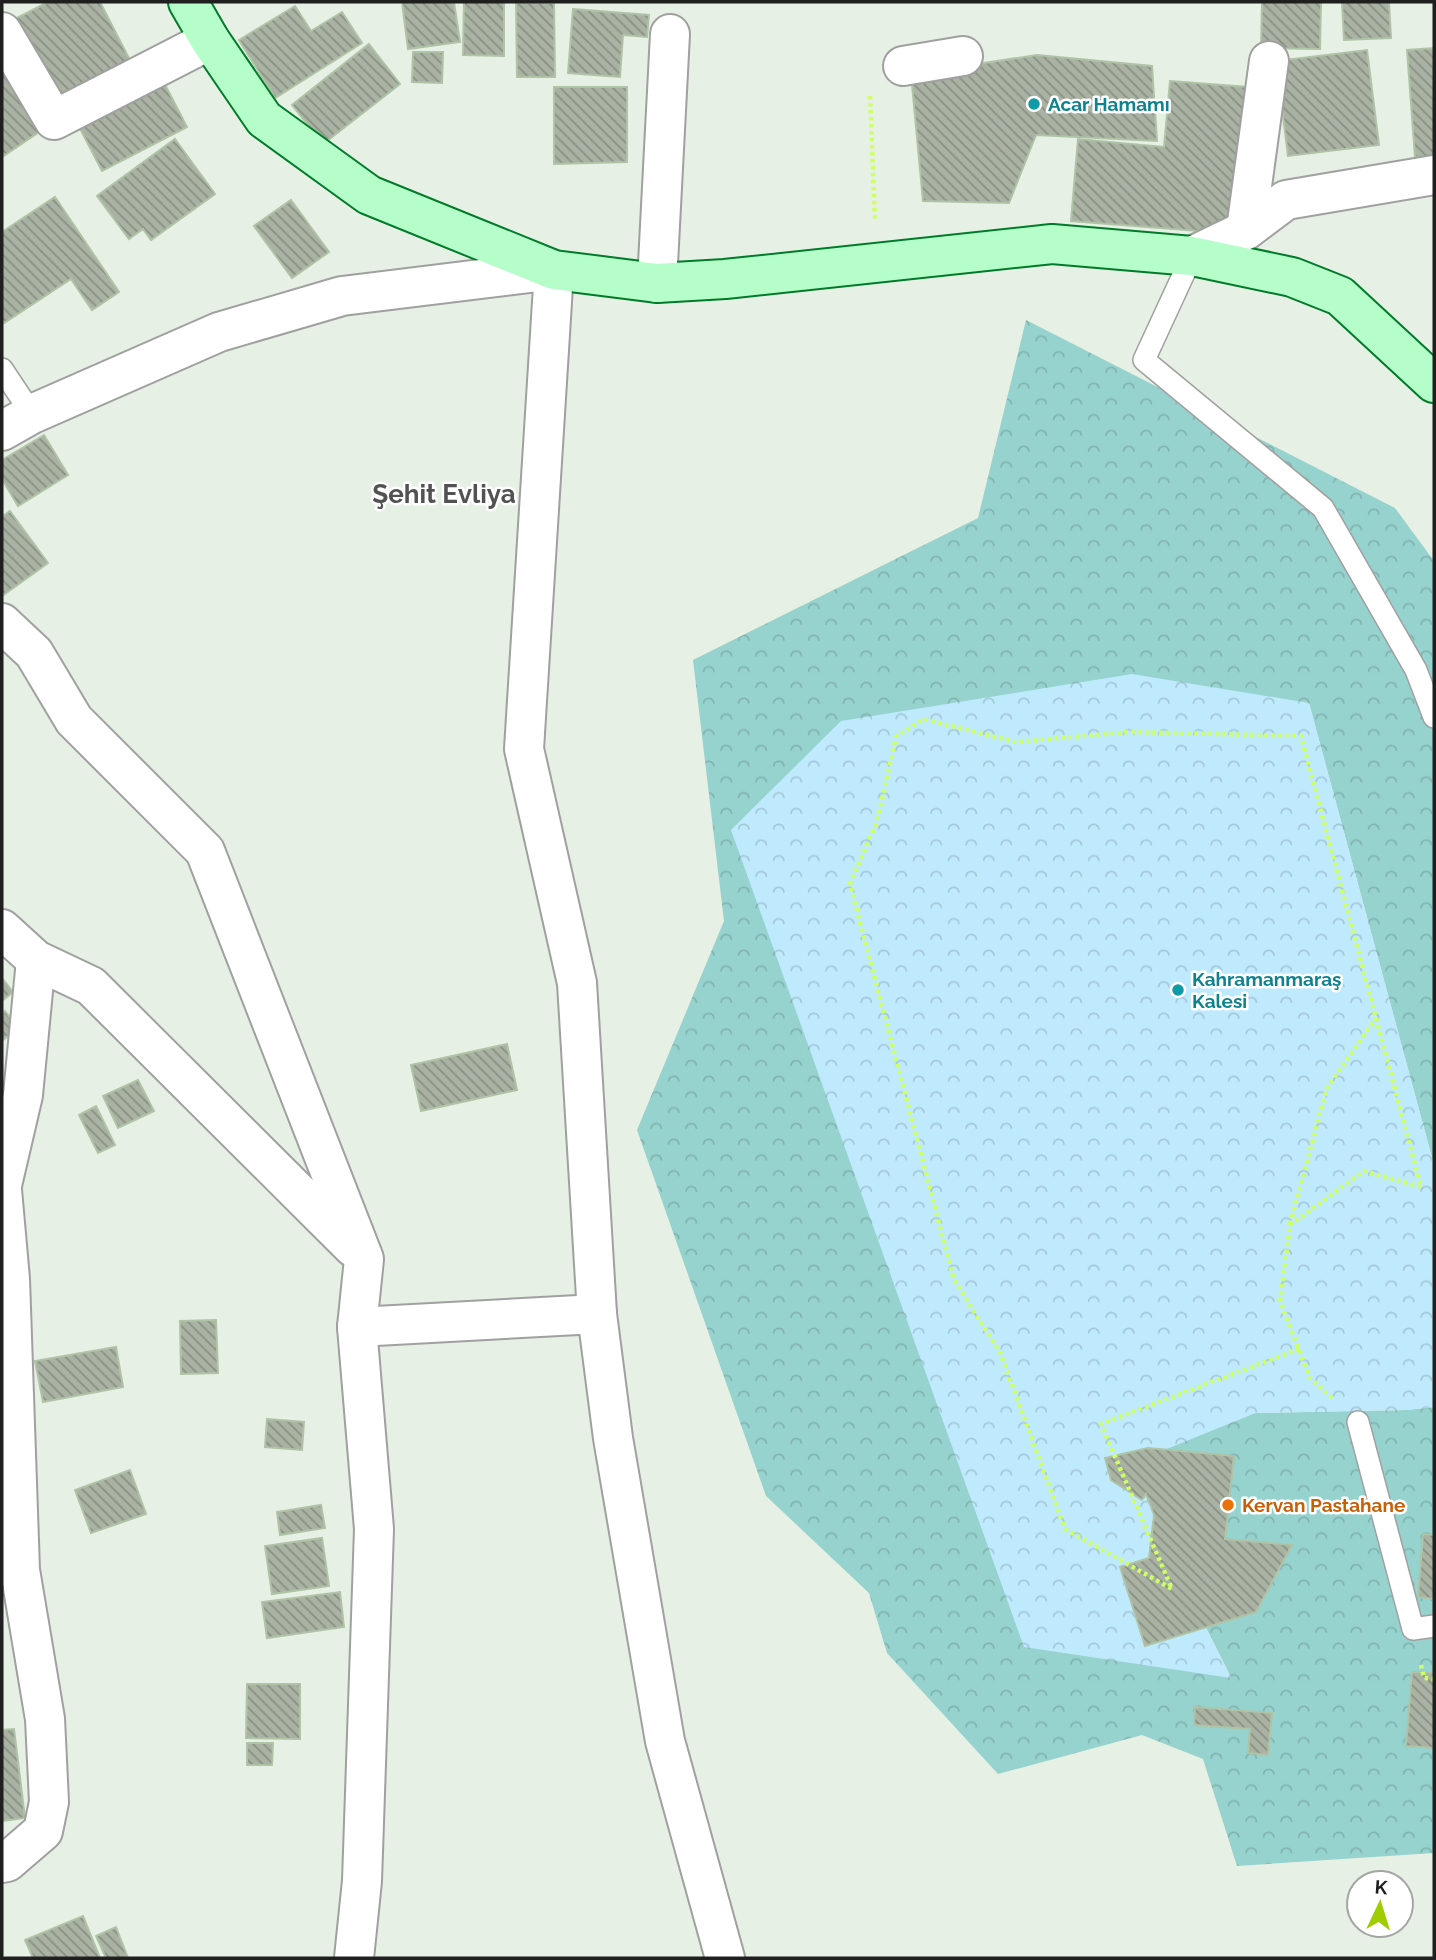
<svg xmlns="http://www.w3.org/2000/svg" width="1436" height="1960" viewBox="0 0 1436 1960" font-family="Raleway,sans-serif">
	<style>
		.forest { fill: url(#forest-crowns) }
		.park { fill: url(#park-crowns) }
		.building { fill: url(#building-back-hatch); stroke: #afc3a6; stroke-width: 2 }
		.lines { fill: none; stroke-linecap: round; stroke-linejoin: round }
		.lane-casing { stroke: #a0a0a0; stroke-width: 24 }
		.street-casing { stroke: #a0a0a0; stroke-width: 42 }
		.secondary-casing { stroke: #007b29; stroke-width: 42 }
		.path { stroke: #ceff66; stroke-width: 4.5; stroke-dasharray: 3.5 3.5; stroke-linecap: butt }
		.lane { stroke: #fff; stroke-width: 21 }
		.street { stroke: #fff; stroke-width: 38 }
		.secondary { stroke: #b5fdc9; stroke-width: 38 }
		.culture-dot { fill: #0f9aa8; stroke: #fff; stroke-width: 2.5 }
		.food-dot { fill: #e8710a; stroke: #fff; stroke-width: 2.5 }
		.labels { text-anchor: middle; stroke-width: 5; stroke-linejoin: round; paint-order: stroke }
		.culture-label { font-size: 19px; font-weight: bold; fill: #0d838f; stroke: #fff; text-anchor: start }
		.food-label { font-size: 19px; font-weight: bold; fill: #c56008; stroke: #fff; text-anchor: start }
		.district-label { font-size: 26px; font-weight: bold; fill: #525252; stroke: #fff }
	</style>
	<defs>
		<pattern id="forest-crowns" width="20" height="18" patternUnits="userSpaceOnUse" patternTransform="scale(1.75)"><rect width="20" height="18" fill="#96d2ce"/><path d="M2 6a3 3 0 1 1 6 0M12 15a3 3 0 1 1 6 0" fill="none" stroke="#81b4b0"/></pattern>
		<pattern id="park-crowns" width="20" height="18" patternUnits="userSpaceOnUse" patternTransform="scale(1.75)"><rect width="20" height="18" fill="#bfeafd"/><path d="M2 6a3 3 0 1 1 6 0M12 15a3 3 0 1 1 6 0" fill="none" stroke="#a4c8d8"/></pattern>
		<pattern id="building-back-hatch" width="6" height="6" patternUnits="userSpaceOnUse" patternTransform="scale(1.75)"><rect width="6" height="6" fill="#a9b2a3"/><path d="M-1 5l2 2M0 0l6 6M5-1l2 2" fill="none" stroke="#899084"/></pattern>
	</defs>
	<rect width="100%" height="100%" fill="#e6f0e4"/>
	<polygon class="forest" points="1026,320 1395,508 1434,561 1434,1165 1309,703 731,830 1231,1677 1201,1618 1136,1461 1255,1413 1406,1410 1434,1407 1434,1853 1237,1866 1203,1759 1142,1735 998,1774 887,1653 869,1593 766,1496 637,1130 724,921 693,660 978,518"/>
	<polygon class="park" points="1132,674 1309,703 1434,1165 1434,1407 1406,1410 1255,1413 1137,1461 1201,1618 1231,1678 1024,1647 731,830 841,721"/>
	<g class="building">
		<polygon points="48,2 100,2 133,66 53,108 9,22"/>
		<polygon points="402,2 454,2 460,42 408,49"/>
		<polygon points="464,2 504,2 504,56 463,55"/>
		<polygon points="1262,2 1321,2 1320,49 1261,48"/>
		<polygon points="1342,2 1389,2 1391,38 1344,40"/>
		<polygon points="516,3 554,3 555,77 517,77"/>
		<polygon points="295,6 311,31 342,12 362,43 275,98 239,40"/>
		<polygon points="573,9 649,15 647,37 623,35 620,77 568,73"/>
		<polygon points="369,44 400,84 323,144 292,105"/>
		<polygon points="1434,48 1434,156 1415,157 1407,50"/>
		<polygon points="1367,50 1379,145 1288,156 1276,61"/>
		<polygon points="413,52 443,52 442,83 412,82"/>
		<polygon points="1037,55 1152,66 1157,141 1036,135 1009,203 923,201 911,74"/>
		<polygon points="2,58 48,126 2,157"/>
		<polygon points="160,75 187,127 102,171 75,119"/>
		<polygon points="1170,81 1248,87 1236,234 1071,221 1078,139 1164,147"/>
		<polygon points="554,87 627,87 627,162 554,164"/>
		<polygon points="175,139 215,194 151,240 143,229 129,239 97,196"/>
		<polygon points="55,197 119,292 92,310 71,279 4,323 2,320 2,232"/>
		<polygon points="291,200 329,252 292,278 254,226"/>
		<polygon points="44,435 68,475 18,506 2,479 2,460"/>
		<polygon points="10,511 48,563 2,596 2,517"/>
		<polygon points="2,978 13,992 2,1001"/>
		<polygon points="5,1011 18,1028 2,1041 2,1014"/>
		<polygon points="507,1044 517,1090 421,1111 411,1065"/>
		<polygon points="138,1080 154,1111 118,1128 103,1096"/>
		<polygon points="96,1106 115,1145 98,1153 79,1115"/>
		<polygon points="216,1320 218,1373 181,1374 180,1321"/>
		<polygon points="116,1347 123,1387 43,1402 35,1361"/>
		<polygon points="267,1419 304,1422 302,1450 265,1447"/>
		<polygon points="1148,1448 1234,1456 1225,1539 1292,1545 1256,1612 1145,1646 1120,1567 1149,1558 1154,1515 1146,1494 1142,1500 1111,1480 1105,1458"/>
		<polygon points="130,1470 146,1514 91,1533 75,1490"/>
		<polygon points="321,1505 325,1528 280,1535 277,1512"/>
		<polygon points="1423,1534 1434,1535 1434,1599 1418,1597"/>
		<polygon points="322,1538 329,1586 272,1594 265,1546"/>
		<polygon points="340,1592 344,1627 267,1638 262,1602"/>
		<polygon points="1412,1672 1434,1673 1434,1748 1406,1746"/>
		<polygon points="247,1684 300,1684 300,1739 246,1738"/>
		<polygon points="1195,1707 1272,1713 1268,1755 1248,1753 1250,1729 1194,1725"/>
		<polygon points="14,1729 25,1818 2,1821 2,1730"/>
		<polygon points="247,1743 273,1743 272,1765 247,1765"/>
		<polygon points="83,1916 100,1958 33,1958 25,1940"/>
		<polygon points="116,1927 128,1958 106,1958 96,1936"/>
	</g>
	<g class="lines">
		<g class="lane-casing">
			<g id="lane">
				<polyline points="1192,256 1144,360 1323,508 1416,670 1434,717"/>
				<polyline points="2,369 32,414"/>
				<polyline points="1358,1422 1413,1629 1434,1626"/>
			</g>
		</g>
		<g class="street-casing">
			<g id="street">
				<polyline points="2,32 54,120 210,40"/>
				<polyline points="903,66 963,56"/>
				<polyline points="1246,230 1269,61"/>
				<polyline points="1192,256 1246,230 1286,200 1434,175"/>
				<polyline points="657,283 670,34"/>
				<polyline points="2,431 32,414 219,332 342,296 554,270 524,749 577,983 597,1314 613,1438 665,1741 725,1958"/>
				<polyline points="2,623 34,653 74,720 205,851 364,1259 357,1327 374,1529 362,1881 354,1958"/>
				<polyline points="2,929 36,960 91,986 353,1247"/>
				<polyline points="2,1185 23,1095 36,960"/>
				<polyline points="2,1190 10,1279 20,1570 45,1719 49,1802 43,1831 7,1862 2,1863"/>
				<polyline points="357,1327 597,1314"/>
			</g>
		</g>
		<g class="secondary-casing">
			<polyline id="secondary" points="188,2 210,40 264,119 369,195 554,270 657,283 725,279 1052,244 1192,256 1292,277 1340,296 1434,383"/>
		</g>
		<g class="path">
			<polyline points="870,96 875,220"/>
			<polyline points="1290,1224 1327,1088 1376,1018"/>
			<polyline points="1299,1349 1101,1424 1172,1589 1065,1529 1000,1352 954,1280 850,884 877,821 896,737 923,719 1016,742 1129,732 1301,736 1421,1187 1364,1171 1290,1225 1280,1301 1310,1378 1334,1400"/>
			<polyline points="1421,1665 1424,1678 1434,1679"/>
		</g>
		<use href="#lane" class="lane"/>
		<use href="#street" class="street"/>
		<use href="#secondary" class="secondary"/>
	</g>
	<g class="culture-dot">
		<circle cx="1034" cy="104" r="7"/>
		<circle cx="1178" cy="990" r="7"/>
	</g>
	<circle class="food-dot" cx="1228" cy="1505" r="7"/>
	<g class="labels">
		<g class="culture-label">
			<text x="1048" y="111">Acar Hamamı</text>
			<text x="1192" y="986">Kahramanmaraş<tspan x="1192" dy="22">Kalesi</tspan></text>
		</g>
		<g class="food-label">
			<text x="1242" y="1512">Kervan Pastahane</text>
		</g>
		<g class="district-label">
			<text x="444" y="503">Şehit Evliya</text>
		</g>
	</g>
	<rect width="1436" height="1960" fill="none" stroke="#1f1f1f" stroke-width="7"/>
	<g transform="translate(1380 1904) rotate(4)"><circle r="33" fill="#ffffff" stroke="#a5a5a5" stroke-width="2"/>
	<path d="M0-5L12 26L0 18L-12 26Z" fill="#a0cd00"/>
	<text y="-10" font-size="19" font-weight="bold" text-anchor="middle" fill="#1f1f1f">K</text>
	</g>
</svg>
